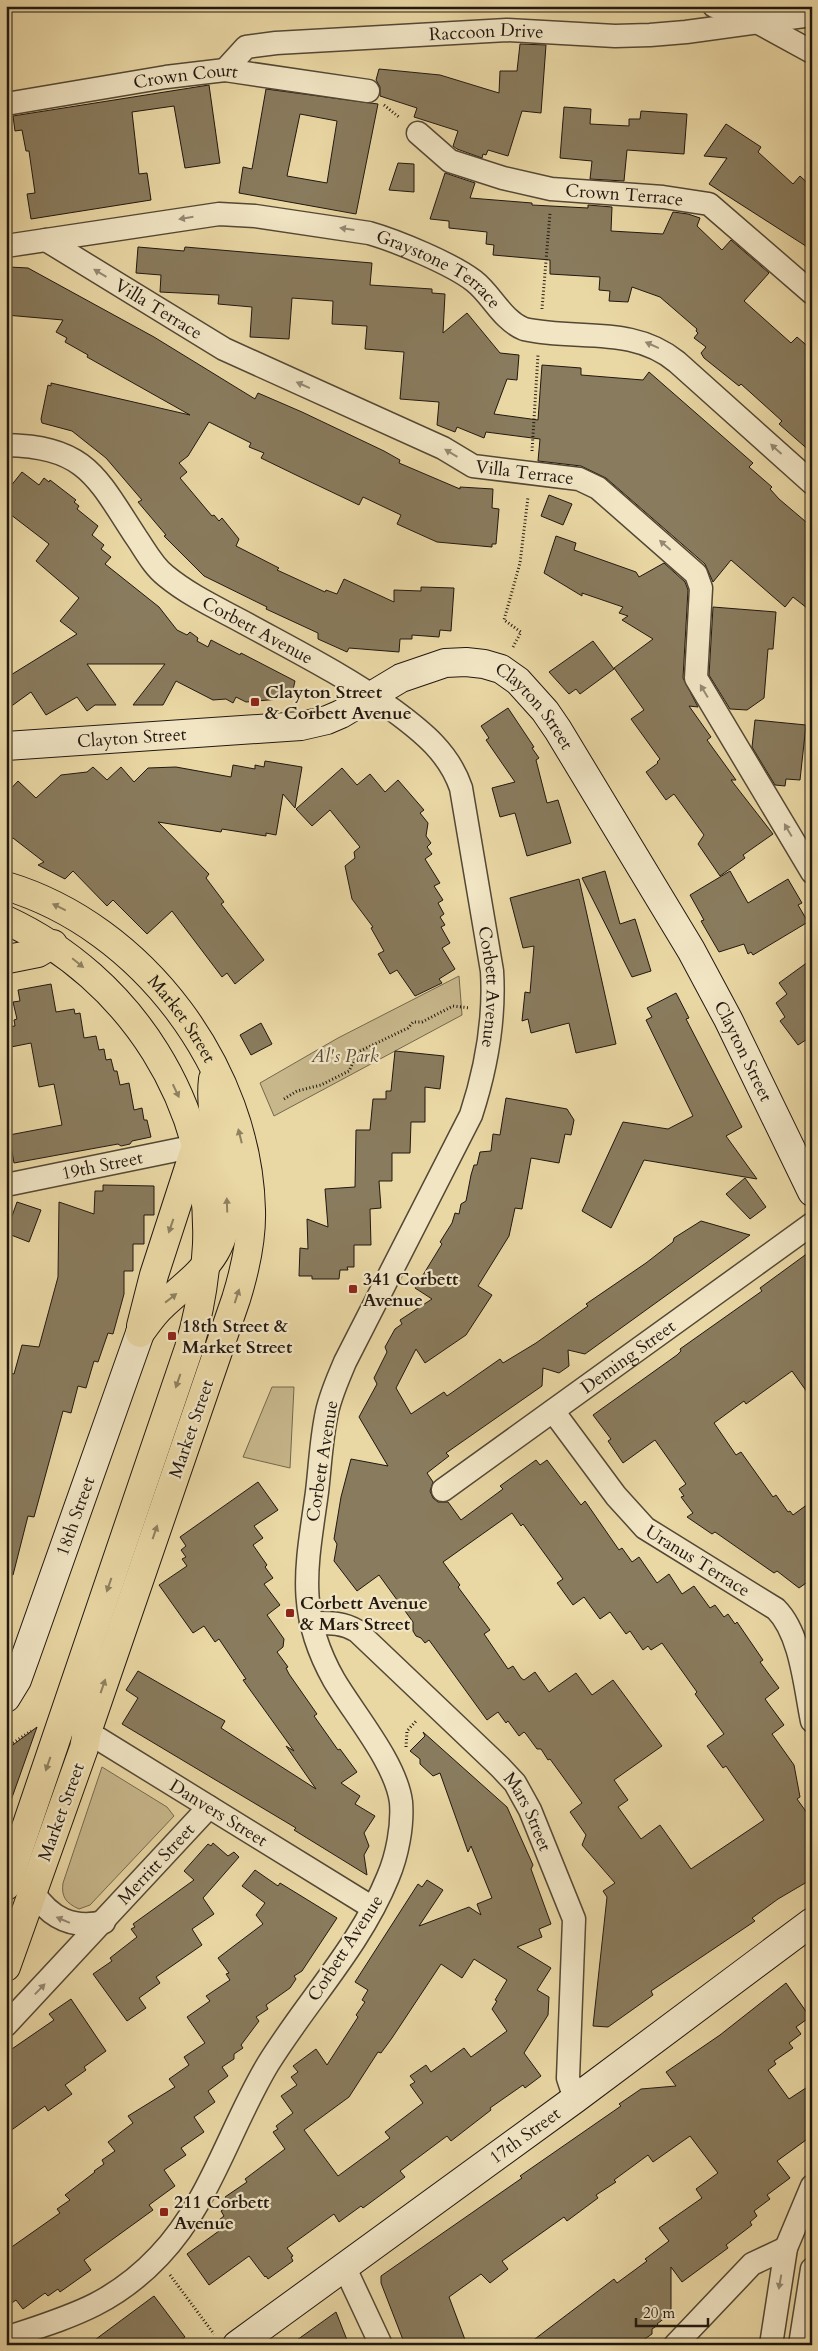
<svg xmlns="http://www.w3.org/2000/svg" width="818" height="2351" viewBox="0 0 818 2351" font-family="Cardo,serif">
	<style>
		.green { fill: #c7b78b; stroke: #74684e }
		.building { fill: #897b5d; stroke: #221810; fill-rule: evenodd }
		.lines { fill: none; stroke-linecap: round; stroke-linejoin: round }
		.street-casing { stroke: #544835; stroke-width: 25 }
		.secondary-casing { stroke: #221810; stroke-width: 30 }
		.primary-casing { stroke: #221810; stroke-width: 30 }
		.path { stroke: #221810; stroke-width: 3; stroke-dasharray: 1 2.5; stroke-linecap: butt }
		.street { stroke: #f1e5c4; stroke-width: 22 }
		.secondary { stroke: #f1e5c4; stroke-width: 28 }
		.primary { stroke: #e9d7a4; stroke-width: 28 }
		.oneway { fill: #948973 }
		.oneway2 { fill: #8f8161 }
		.poi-dot { fill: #8f2418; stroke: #f1e5c4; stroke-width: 2 }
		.labels { text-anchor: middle; stroke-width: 4.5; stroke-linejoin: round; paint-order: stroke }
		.street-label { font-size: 18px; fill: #221810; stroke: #f1e5c4 }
		.poi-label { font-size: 18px; font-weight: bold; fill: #221810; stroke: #f1e5c4; text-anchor: start }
		.park-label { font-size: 18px; font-style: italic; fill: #544835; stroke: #f1e5c4 }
	</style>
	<rect width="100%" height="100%" fill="#e9d7a4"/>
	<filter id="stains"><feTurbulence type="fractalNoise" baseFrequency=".004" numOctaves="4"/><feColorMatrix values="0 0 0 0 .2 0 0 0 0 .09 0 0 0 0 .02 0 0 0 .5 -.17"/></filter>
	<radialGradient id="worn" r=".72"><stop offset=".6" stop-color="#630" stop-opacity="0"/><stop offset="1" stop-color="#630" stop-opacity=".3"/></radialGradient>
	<g class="green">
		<polygon points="459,976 462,1015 274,1116 260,1083 338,1038"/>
		<polygon points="272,1387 294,1387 290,1468 243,1457"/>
		<path d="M102 1767 167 1807 174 1816 90 1905 79 1909C66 1903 61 1897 63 1883Z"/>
	</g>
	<g class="building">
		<polygon points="520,44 546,45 541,113 522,111 508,156 488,150 486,155 483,154 482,158 457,149 453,146 458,131 414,117 417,108 380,96 380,87 376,80 379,69 440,75 499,93 500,71 517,71"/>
		<polygon points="209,85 220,163 185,168 174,106 132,112 139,174 147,173 151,200 31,219 27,194 35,193 29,151 26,151 22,130 15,131 13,116"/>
		<path d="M266 89 378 104 356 214 239 193 243 167 252 169ZM300 114 337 121 327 183 287 176Z"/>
		<polygon points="564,107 591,109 590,124 629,126 629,119 640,119 641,111 687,114 684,154 627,150 624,181 590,179 592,161 560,158"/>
		<polygon points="726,124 761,147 758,152 793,184 800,176 812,187 812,250 709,184 727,158 704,156"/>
		<polygon points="398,163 414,164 414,192 389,190"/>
		<polygon points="445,173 475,183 470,198 532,203 532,205 588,208 588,205 612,207 611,231 663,234 673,212 688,214 700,218 697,226 722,250 731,240 769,273 744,301 791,343 797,337 812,350 812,453 779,424 782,421 741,384 739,386 704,358 701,353 706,347 694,338 698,333 696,331 697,329 660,297 632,287 628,302 609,301 610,291 599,290 600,277 550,274 550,260 493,255 494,245 486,244 487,232 449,228 449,221 430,219"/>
		<polygon points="138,247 184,251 185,247 372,263 370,285 432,289 432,293 445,294 443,333 467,313 500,353 519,355 517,380 507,379 494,414 538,420 542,365 581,368 581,375 643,380 649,372 753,463 749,467 772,487 770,489 779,499 812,527 812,612 793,597 785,607 731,560 713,582 705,564 606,478 581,466 538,461 540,439 486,432 484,438 457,427 455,432 437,425 439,402 400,399 404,352 365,349 367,326 332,324 333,301 292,298 289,339 250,337 252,307 218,304 219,295 160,292 161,275 136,273"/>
		<polygon points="9,267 28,268 154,337 255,399 258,393 302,412 384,451 400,460 399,463 460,489 460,487 493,489 492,508 499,509 496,544 492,544 492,547 437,542 397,524 401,515 363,497 359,505 296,475 261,458 264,453 249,447 251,443 209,422 188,456 179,463 187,472 180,478 212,516 214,515 219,521 222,518 239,539 236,546 279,568 277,570 325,592 326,590 337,594 344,579 394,602 394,590 421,591 421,587 454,588 451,631 440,630 439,637 412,635 412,639 400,639 399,652 349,648 347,652 318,639 318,633 266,609 267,607 204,576 164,536 166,535 138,502 142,500 106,458 72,431 42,423 41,419 48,385 51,386 51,383 190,415 87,357 88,355 65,342 67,338 56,332 63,320 6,315"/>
		<polygon points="22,472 39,485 44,478 49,482 50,480 76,500 74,502 79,506 77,509 98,526 92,535 104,545 101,549 111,557 105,564 159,607 177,630 187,635 190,632 198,638 197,641 208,647 211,640 240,655 241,653 295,681 291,698 246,702 236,697 233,703 226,699 213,700 176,681 163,705 133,705 165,664 87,664 116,705 95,705 87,711 77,697 46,715 31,692 6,710 6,678 77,634 60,621 79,598 36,561 49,544 6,511 6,492"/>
		<polygon points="549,495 572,504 563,525 541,516"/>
		<polygon points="556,536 576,543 574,550 636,572 639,577 664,563 685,582 688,590 683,678 698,707 689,706 711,737 707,740 736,780 731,780 773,834 743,855 745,858 720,876 698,844 704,835 674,794 666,800 646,772 658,763 657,762 660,759 631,719 644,710 614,668 653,639 622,620 628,616 619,613 623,607 582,593 582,596 544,573"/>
		<polygon points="713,607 776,612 773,649 768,649 764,698 747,710 730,709 709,675"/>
		<polygon points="593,641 614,669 580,694 576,689 569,694 549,672"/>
		<polygon points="508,708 534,747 532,748 539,758 536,760 547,803 558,800 571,843 527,856 515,813 500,817 492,788 515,782 486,740 489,738 481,726"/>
		<polygon points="755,720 806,725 800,780 786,779 785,786 775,785 752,747"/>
		<polygon points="265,761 302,767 295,808 283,794 276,835 266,833 266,836 222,829 221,832 158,822 209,874 206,878 224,902 221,904 264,960 235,984 227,973 222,977 172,911 147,934 113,900 107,906 73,871 65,879 38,865 44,862 13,838 6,840 6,794 18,781 36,798 61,775 87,772 93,767 107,780 121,767 134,782 148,768 176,767 231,777 233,765 255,769 255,765 264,767"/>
		<polygon points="342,768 357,785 370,774 385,792 398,780 424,810 420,813 428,823 426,836 431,843 427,847 432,854 425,859 440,883 434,886 443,900 438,903 444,914 440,917 445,925 441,927 450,943 442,948 455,969 439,979 442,983 415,996 397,970 390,974 378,954 384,951 371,928 373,927 352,899 345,866 355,858 354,852 360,847 330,810 312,826 296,809"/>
		<polygon points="605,871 620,924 635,919 651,971 632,977 582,878"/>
		<polygon points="730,871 748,903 788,879 802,903 798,905 808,922 753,955 751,952 748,954 744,944 719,952 701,921 704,920 690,895"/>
		<polygon points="579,879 616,1044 576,1053 569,1023 531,1033 528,1019 522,1021 525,992 530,993 534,946 523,948 510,898"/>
		<polygon points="812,959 812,1036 798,1045 780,1021 785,1017 776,1003 787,994 779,983"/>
		<polygon points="51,984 56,1012 74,1009 75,1014 80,1013 84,1038 96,1036 99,1050 104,1049 106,1060 111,1059 114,1071 117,1071 120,1085 129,1083 134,1110 142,1108 144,1120 147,1120 151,1137 132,1141 130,1144 121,1146 118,1144 14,1163 9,1135 62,1125 54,1084 39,1087 31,1043 6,1048 6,1027 15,1026 14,1020 17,1019 13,1002 20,1001 18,990"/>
		<polygon points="676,993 689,1018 686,1019 742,1127 726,1136 757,1179 644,1160 611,1228 582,1211 623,1122 668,1129 693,1116 646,1020 652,1017 647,1008"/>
		<polygon points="261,1023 272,1044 251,1055 240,1035"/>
		<polygon points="395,1051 444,1056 440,1089 425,1087 425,1122 411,1122 410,1153 392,1153 392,1181 379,1181 381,1208 370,1209 371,1245 354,1245 354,1267 347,1267 348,1270 340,1270 339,1279 312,1279 312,1276 299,1276 300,1248 308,1249 307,1219 328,1227 325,1189 355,1187 356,1130 370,1130 373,1099 386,1099 386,1091 391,1091"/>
		<path d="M506 1098 567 1109 574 1120 571 1135 565 1134 559 1163 531 1158 522 1209 515 1208 509 1236 478 1286 492 1295 466 1335 425 1363 416 1349 396 1388 411 1414 444 1392 447 1396 500 1359 503 1363 536 1343 588 1306 586 1304 646 1263 673 1242 674 1238 701 1221 750 1235 585 1354 568 1350 569 1366 559 1373 543 1368 542 1386 446 1453 449 1456 427 1473 433 1482 430 1491 433 1498 438 1502H448L461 1520 503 1489 500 1486 536 1460 540 1465 547 1460 581 1505 585 1501 619 1550 622 1548 632 1562 639 1557 657 1583 669 1574 682 1594 694 1586 710 1608 715 1605 724 1617 728 1614 735 1624 737 1622 763 1660 760 1662 779 1688 765 1699 784 1725 772 1734 794 1765 800 1797 797 1799 810 1817 807 1819 812 1840V1879L778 1899 752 1918 755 1921 651 1991 653 1995 608 2027 593 2026 607 1897 603 1891 615 1883 582 1845 586 1835 570 1812 582 1803 550 1759 548 1760 541 1749H537L526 1734 524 1732 519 1736 508 1721 506 1723 498 1712 487 1720 429 1640 425 1643 421 1638 416 1636 413 1631V1622L379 1575 357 1591 334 1561 337 1544 334 1539 341 1497 351 1459 388 1466 359 1417 377 1384 374 1378 387 1352 385 1347 395 1329 402 1324 400 1320 432 1299 415 1288 442 1244 440 1242 452 1223 455 1213 459 1214 461 1204 466 1201 471 1175 474 1165H477L480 1152 491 1151 493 1134 500 1135ZM512 1513 521 1526 523 1524 563 1579 557 1583 573 1605 584 1597 600 1619 610 1612 626 1634 630 1631 643 1650 648 1646 651 1650 662 1643 697 1692 695 1694 724 1734 707 1746 723 1768 726 1766 764 1820 691 1869 660 1825 641 1839 618 1807 628 1800 614 1780 662 1746 613 1680 592 1695 576 1673 549 1692 535 1672 524 1680 521 1678 513 1666 508 1669 484 1634 490 1630 458 1587 460 1585 443 1562Z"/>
		<polygon points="745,1178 766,1207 750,1219 726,1194"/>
		<polygon points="103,1185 154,1186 154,1215 144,1215 144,1244 133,1244 133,1271 124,1271 124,1294 113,1334 108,1333 98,1362 94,1361 86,1388 78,1386 71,1413 63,1411 34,1517 28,1516 13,1575 6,1574 6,1372 14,1374 22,1345 39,1347 58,1277 59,1202 94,1214 95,1191 103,1191"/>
		<polygon points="17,1202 41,1210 29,1242 6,1233"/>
		<polygon points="812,1250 812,1399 792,1371 746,1404 744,1401 714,1423 736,1455 741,1452 773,1497 776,1495 788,1512 790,1511 793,1515 812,1501 812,1579 799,1588 777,1571 774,1573 715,1532 712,1534 687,1517 693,1513 681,1497 684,1496 679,1489 686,1484 655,1440 623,1463 608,1441 611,1439 593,1415 677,1355 681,1351 680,1349 762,1291 760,1288"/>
		<polygon points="258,1482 278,1510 254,1526 263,1538 253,1545 267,1565 265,1567 273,1578 264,1584 280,1605 267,1615 284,1639 283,1647 277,1652 288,1667 286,1668 289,1674 317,1714 314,1716 338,1750 340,1749 357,1772 341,1783 360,1796 355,1804 375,1816 364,1833 369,1846 364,1855 367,1875 294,1830 296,1828 122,1724 138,1698 126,1690 138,1671 225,1721 221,1728 316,1789 286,1746 294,1751 243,1680 246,1679 219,1639 215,1642 204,1626 193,1633 159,1585 187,1566 182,1559 186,1557 181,1550 186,1546 180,1537"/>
		<polygon points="37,1727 9,1806 6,1806 6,1750"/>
		<path d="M423 1732 507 1807 533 1865 531 1869 551 1924 539 1929 542 1937 517 1947 551 1968 537 1990 549 1997 548 2015 524 2053 541 2076 525 2088 523 2085 490 2108 491 2110 451 2141 447 2136 400 2171 405 2177 363 2208 361 2206 339 2222 334 2214 287 2248 293 2256 291 2257 293 2261 268 2279 266 2276 265 2277 249 2256 209 2285 187 2254 219 2231 214 2224 224 2216 221 2211 231 2204 225 2197 247 2182 245 2179 285 2149 273 2132 278 2129 276 2126 293 2113 281 2096 297 2085 291 2077 298 2072 293 2066 316 2049 327 2065 358 2017 356 2015 365 2002 362 2000 368 1990 355 1982 418 1884 422 1887 427 1880 443 1890 419 1926 469 1907 481 1915 477 1904 492 1898 471 1846 468 1852 440 1773 433 1776 420 1764V1759L410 1751 425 1736ZM474 1959 507 1980 495 2000 497 2001 492 2009 507 2031 471 2057 464 2048 431 2072 426 2065 410 2076 415 2082 410 2085 423 2103 385 2132 390 2138 338 2176 304 2130 349 2097 378 2052 381 2053 392 2038 441 1964 462 1978Z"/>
		<polygon points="213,1843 228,1856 234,1852 239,1857 203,1898 214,1914 192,1929 202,1945 156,1977 160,1983 139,1998 146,2008 127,2021 93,1974 112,1961 110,1958 137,1937 131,1929 135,1927 133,1924 194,1880 184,1871 208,1844 211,1846"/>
		<polygon points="255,1870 278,1886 280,1883 337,1918 302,1971 294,1976 296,1979 290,1988 266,2005 268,2009 256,2017 259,2021 241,2045 243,2048 234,2054 234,2059 222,2067 228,2076 208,2091 215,2102 194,2117 204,2132 181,2148 186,2155 164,2170 175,2186 149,2205 153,2210 84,2260 91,2270 60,2292 58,2289 48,2296 45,2293 23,2309 16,2300 6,2307 6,2251 60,2213 57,2209 70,2200 65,2195 95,2172 94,2171 104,2164 102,2160 115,2151 108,2142 133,2123 128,2116 175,2087 169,2079 189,2065 184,2057 205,2043 187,2017 210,2001 206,1996 230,1980 226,1974 229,1973 218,1958 263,1924 256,1915 265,1903 242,1886"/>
		<polygon points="786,1983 810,2017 796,2027 801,2034 789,2043 793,2048 774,2061 776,2064 768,2070 789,2099 812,2084 812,2122 806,2140 777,2161 790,2178 767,2195 770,2199 754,2211 757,2216 750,2222 752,2225 726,2245 728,2248 682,2282 671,2267 671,2313 657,2324 658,2325 652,2329 652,2334 636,2345 527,2345 614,2279 617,2283 647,2261 645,2259 669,2241 659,2228 702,2198 696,2189 718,2173 690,2136 653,2162 648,2155 614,2180 616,2182 596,2195 598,2198 567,2221 564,2217 502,2261 508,2269 490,2283 481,2274 449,2297 467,2345 405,2345 381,2283 381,2276 522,2178 520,2176 621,2106 619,2104 641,2089 676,2086 666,2072 720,2035"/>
		<polygon points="71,1999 106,2051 84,2067 86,2070 65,2085 72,2094 48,2111 45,2106 6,2134 6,2053 54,2020 49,2014"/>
		<polygon points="154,2296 185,2337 175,2345 88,2345"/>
		<polygon points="336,2312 349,2345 290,2345"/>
	</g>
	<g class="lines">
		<g class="street-casing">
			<g id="street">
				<polyline points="714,6 757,22 812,52"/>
				<path id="s1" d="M225 70 246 47 276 43 507 30 615 36 650 35 686 32 812 15"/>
				<path id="s2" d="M6 104 166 77 225 70 368 91"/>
				<path id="s3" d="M418 133 450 161 503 178 551 189 663 197 709 204 812 293"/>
				<path id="s4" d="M46 240 224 349 443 448 473 466 579 479 598 488 696 574 701 588 696 678 812 872"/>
				<path id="s5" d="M6 246 219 214 255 216 369 233C397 241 452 264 474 281 492 295 502 320 524 329 577 341 632 325 677 362L812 483"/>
				<path id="s6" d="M6 445C86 447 96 476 136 537 145 550 153 566 166 576 189 595 217 608 243 622 294 650 346 676 393 710 423 732 449 753 461 788L492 971C495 1020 486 1069 471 1115L345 1362C338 1379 329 1398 326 1417 321 1442 320 1467 317 1492 307 1565 295 1611 334 1680 354 1714 396 1763 401 1802 403 1826 397 1856 388 1877 360 1946 307 2001 268 2064 230 2127 210 2203 159 2256 112 2306 68 2317 6 2338"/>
				<path id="s7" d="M6 1185 196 1146"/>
				<path id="s8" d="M553 1411 616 1496 645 1528 776 1609C801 1634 805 1687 812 1721"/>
				<path id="s9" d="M443 1490 812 1224"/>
				<path id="s10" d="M311 1623C328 1623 342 1622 357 1631L500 1767 515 1783 530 1810 574 1919 568 2078 575 2099"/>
				<path id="s11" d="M73 1723 373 1908"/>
				<path d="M33 1892C51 1919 73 1929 104 1922"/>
				<path id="s12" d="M6 2025 209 1807"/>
				<polyline points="344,2266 381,2345"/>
				<polyline points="675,2345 752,2264 786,2248"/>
				<polyline points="771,2345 786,2248 812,2186"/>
				<polyline points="800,2345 812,2269"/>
			</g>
		</g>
		<g class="secondary-casing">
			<g id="secondary">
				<path id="s13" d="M6 746 301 726 327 720 341 714 401 678 445 663 466 662 484 664 501 669 518 681 545 711 558 730 691 950 728 1019 812 1192"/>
				<path id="s14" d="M6 1698 17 1680 26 1655 140 1333"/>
				<path id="s15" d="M237 2345 575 2099 812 1922"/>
			</g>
		</g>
		<g class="primary-casing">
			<g id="primary">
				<path id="s16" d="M6 886C143 927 248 1069 251 1210 252 1241 245 1270 236 1299L87 1732 84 1748 6 1967"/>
				<path d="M6 920C131 978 212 1105 207 1244 205 1280 199 1314 189 1348L6 1886"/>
				<polyline points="8,959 38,953 53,944"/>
				<polyline points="141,1326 154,1275 194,1152"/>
				<path d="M140 1333C147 1324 153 1314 162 1306 180 1289 202 1274 215 1252 247 1197 206 1136 213 1079"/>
			</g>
		</g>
		<g class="path">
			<polyline points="384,105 400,118"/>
			<polyline points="542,309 550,213"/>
			<polyline points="532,451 538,355"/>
			<polyline points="513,647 521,632 504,620 520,563 528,497"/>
			<polyline points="284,1099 297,1091 321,1085 349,1071 358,1052 408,1028 413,1022 422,1022 453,1006 470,1008"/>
			<polyline points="13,1743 31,1731"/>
			<polyline points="406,1747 407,1731 417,1720"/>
			<polyline points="170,2275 214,2334"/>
		</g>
		<use href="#street" class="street"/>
		<use href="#secondary" class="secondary"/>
		<use href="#primary" class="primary"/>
	</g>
	<defs><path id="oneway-solid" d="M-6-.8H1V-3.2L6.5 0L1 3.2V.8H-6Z" transform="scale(1.25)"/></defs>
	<g class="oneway">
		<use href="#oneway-solid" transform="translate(186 218) rotate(171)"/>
		<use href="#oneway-solid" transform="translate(347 229) rotate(-172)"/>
		<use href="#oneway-solid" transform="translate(100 273) rotate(-149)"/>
		<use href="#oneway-solid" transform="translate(652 345) rotate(-156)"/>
		<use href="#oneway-solid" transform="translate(303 385) rotate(-156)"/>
		<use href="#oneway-solid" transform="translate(776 449) rotate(-138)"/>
		<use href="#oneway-solid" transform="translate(451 453) rotate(-149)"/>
		<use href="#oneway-solid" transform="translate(665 545) rotate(-139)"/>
		<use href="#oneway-solid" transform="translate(704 691) rotate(-121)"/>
		<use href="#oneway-solid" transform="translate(788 830) rotate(-120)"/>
		<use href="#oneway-solid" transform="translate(63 1920) rotate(-157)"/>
		<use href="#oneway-solid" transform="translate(40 1989) rotate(-46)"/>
		<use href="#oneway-solid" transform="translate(780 2282) rotate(100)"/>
	</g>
	<g class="oneway2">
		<use href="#oneway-solid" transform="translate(59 907) rotate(-154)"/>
		<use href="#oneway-solid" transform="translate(78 963) rotate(39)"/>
		<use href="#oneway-solid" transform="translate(176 1091) rotate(65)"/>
		<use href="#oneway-solid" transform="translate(240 1136) rotate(-104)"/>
		<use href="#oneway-solid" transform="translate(227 1205) rotate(-92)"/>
		<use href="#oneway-solid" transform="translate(171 1226) rotate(109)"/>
		<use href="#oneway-solid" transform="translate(237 1296) rotate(-72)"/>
		<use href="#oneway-solid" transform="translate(171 1298) rotate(-38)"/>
		<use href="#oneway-solid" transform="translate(178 1381) rotate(109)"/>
		<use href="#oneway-solid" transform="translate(155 1532) rotate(-71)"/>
		<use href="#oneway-solid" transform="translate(109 1585) rotate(109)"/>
		<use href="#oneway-solid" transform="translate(103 1686) rotate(-71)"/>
		<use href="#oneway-solid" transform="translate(48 1764) rotate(109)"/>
	</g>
	<g class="poi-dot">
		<rect x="250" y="697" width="10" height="10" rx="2.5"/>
		<rect x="348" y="1284" width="10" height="10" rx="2.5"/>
		<rect x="167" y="1331" width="10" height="10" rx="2.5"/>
		<rect x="285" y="1608" width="10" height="10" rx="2.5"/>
		<rect x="159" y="2207" width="10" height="10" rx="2.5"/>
	</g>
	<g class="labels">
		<g class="street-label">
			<text dy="6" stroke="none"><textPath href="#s1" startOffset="272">Raccoon Drive</textPath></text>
			<text dy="6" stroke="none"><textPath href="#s2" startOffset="182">Crown Court</textPath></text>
			<text dy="6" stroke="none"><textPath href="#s3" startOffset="221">Crown Terrace</textPath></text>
			<text dy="6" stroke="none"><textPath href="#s5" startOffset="446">Graystone Terrace</textPath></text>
			<text dy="6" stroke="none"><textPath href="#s4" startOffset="132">Villa Terrace</textPath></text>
			<text dy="6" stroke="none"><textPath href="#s4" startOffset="536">Villa Terrace</textPath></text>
			<text dy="6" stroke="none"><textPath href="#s6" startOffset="326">Corbett Avenue</textPath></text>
			<text dy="6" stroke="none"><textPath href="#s13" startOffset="561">Clayton Street</textPath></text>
			<text dy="6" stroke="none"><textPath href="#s13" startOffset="126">Clayton Street</textPath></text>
			<text dy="6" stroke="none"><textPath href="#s6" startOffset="790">Corbett Avenue</textPath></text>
			<text dy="6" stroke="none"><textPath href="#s16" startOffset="225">Market Street</textPath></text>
			<text dy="6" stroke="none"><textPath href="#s13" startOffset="966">Clayton Street</textPath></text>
			<text dy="6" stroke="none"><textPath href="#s7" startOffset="98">19th Street</textPath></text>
			<text dy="6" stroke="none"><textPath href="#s9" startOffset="228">Deming Street</textPath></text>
			<text transform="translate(191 1429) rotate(-71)" y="6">Market Street</text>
			<text transform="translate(322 1461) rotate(-81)" y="6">Corbett Avenue</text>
			<text dy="6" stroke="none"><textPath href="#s14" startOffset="195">18th Street</textPath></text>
			<text dy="6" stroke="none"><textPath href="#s8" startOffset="211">Uranus Terrace</textPath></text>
			<text transform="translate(61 1812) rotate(-70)" y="6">Market Street</text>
			<text dy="6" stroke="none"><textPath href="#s11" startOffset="171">Danvers Street</textPath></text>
			<text dy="6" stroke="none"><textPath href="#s10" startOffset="298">Mars Street</textPath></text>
			<text dy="6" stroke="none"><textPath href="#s12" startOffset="220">Merritt Street</textPath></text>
			<text transform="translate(345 1948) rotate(-57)" y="6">Corbett Avenue</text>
			<text dy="6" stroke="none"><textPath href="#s15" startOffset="356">17th Street</textPath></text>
		</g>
		<g class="poi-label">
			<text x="265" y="698">Clayton Street<tspan x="265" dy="21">&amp; Corbett Avenue</tspan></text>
			<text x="363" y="1285">341 Corbett<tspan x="363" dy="21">Avenue</tspan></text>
			<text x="182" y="1332">18th Street &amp;<tspan x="182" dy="21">Market Street</tspan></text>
			<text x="300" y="1609">Corbett Avenue<tspan x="300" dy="21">&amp; Mars Street</tspan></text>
			<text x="174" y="2208">211 Corbett<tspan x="174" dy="21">Avenue</tspan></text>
		</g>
		<g class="park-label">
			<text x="345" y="1062">Al's Park</text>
		</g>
	</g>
	<rect width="818" height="2351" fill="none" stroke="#e9d7a4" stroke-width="25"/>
	<rect x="8" y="8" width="803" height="2336" fill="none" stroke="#221810" stroke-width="2.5"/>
	<rect x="12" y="12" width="793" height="2326" fill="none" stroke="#221810"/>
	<path d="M636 2318v8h72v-8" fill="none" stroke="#221810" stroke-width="2.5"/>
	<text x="643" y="2318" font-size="15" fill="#221810" stroke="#f1e5c4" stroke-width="4" paint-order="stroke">20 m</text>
	<rect width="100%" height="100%" filter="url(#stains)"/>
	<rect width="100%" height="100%" fill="url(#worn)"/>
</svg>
